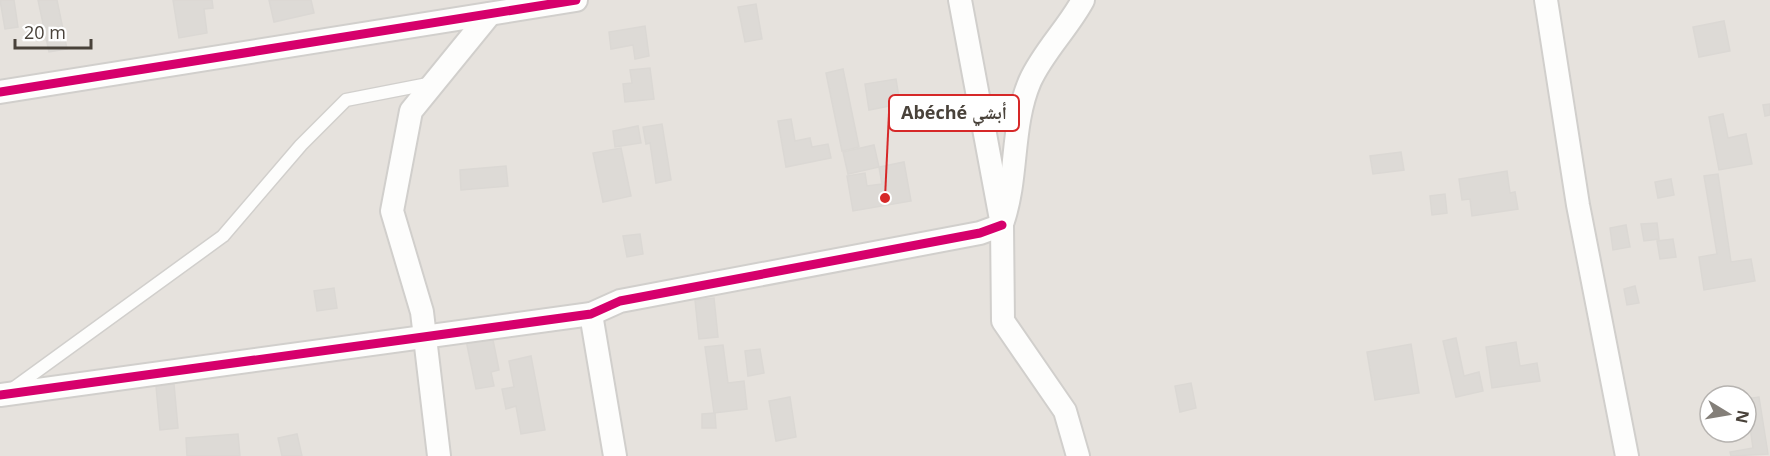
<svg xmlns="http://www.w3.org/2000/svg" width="1770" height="456" viewBox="0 0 1770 456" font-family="'Open Sans','Noto Naskh Arabic',sans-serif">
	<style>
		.residential { fill: #e6e2dd; fill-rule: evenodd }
		.building { fill: #dddad6; stroke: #dbd8d4; stroke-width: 1.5 }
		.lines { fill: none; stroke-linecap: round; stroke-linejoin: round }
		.lane-casing { stroke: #d1cfcc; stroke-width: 15 }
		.street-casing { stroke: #d1cfcc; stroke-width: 26 }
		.lane { stroke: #fdfdfc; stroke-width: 12 }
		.street { stroke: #fdfdfc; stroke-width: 22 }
		.cycleway-casing { stroke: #fff; stroke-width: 13 }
		.cycleway { stroke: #d6006c; stroke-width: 9 }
		.leader { fill: none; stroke: #d62828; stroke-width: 2 }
		.callout-dot { fill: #d62828; stroke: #fff; stroke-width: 2 }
		.callout { fill: #fff; stroke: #d62828; stroke-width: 2 }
		.callout-label { font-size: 18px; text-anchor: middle; font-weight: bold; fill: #49423a }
	</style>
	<rect width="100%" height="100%" fill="#f3f1ee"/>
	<path class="residential" d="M0 0H1770V456H0ZM1710 396H1746V432H1710Z"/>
	<g class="building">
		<polygon points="0,0 14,0 18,27 5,29"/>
		<polygon points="38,0 57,0 67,49 49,52"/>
		<polygon points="173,0 212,0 213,8 204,9 207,33 179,38"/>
		<polygon points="269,0 311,0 314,13 274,22"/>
		<polygon points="756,4 762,39 745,42 738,7"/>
		<polygon points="1724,21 1730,51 1699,57 1693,27"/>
		<polygon points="645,26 649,56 635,59 633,45 611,49 609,32"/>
		<polygon points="650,68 654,99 625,102 623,84 632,83 630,70"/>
		<polygon points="843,69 859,147 842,151 826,73"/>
		<polygon points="896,79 900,104 869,110 865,84"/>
		<polygon points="1770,104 1770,115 1765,116 1763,105"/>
		<polygon points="1723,114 1728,138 1746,134 1752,164 1719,170 1709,117"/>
		<polygon points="791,119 795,141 810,138 812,147 828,144 831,158 786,167 778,121"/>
		<polygon points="662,124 671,180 656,183 650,143 646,144 643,127"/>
		<polygon points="638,126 641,143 615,147 613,131"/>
		<polygon points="874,145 879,167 848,174 843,152"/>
		<polygon points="621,148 631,196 603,202 593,153"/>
		<polygon points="1401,152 1404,170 1373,174 1370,156"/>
		<polygon points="904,162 911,201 853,211 847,176 865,173 867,186 882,184 879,167"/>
		<polygon points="506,166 508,186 461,190 460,170"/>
		<polygon points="1507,171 1510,193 1515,192 1518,209 1472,216 1470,199 1462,200 1459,179"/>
		<polygon points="1718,174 1731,262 1751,259 1755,281 1704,290 1699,257 1717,254 1704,176"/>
		<polygon points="1671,179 1674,195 1658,198 1655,182"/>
		<polygon points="1445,194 1447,213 1432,215 1430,196"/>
		<polygon points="1657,223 1659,239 1644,241 1641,224"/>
		<polygon points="1626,225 1630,247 1613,250 1610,228"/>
		<polygon points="640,234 643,254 627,257 623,236"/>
		<polygon points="1673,239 1676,257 1660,259 1657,241"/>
		<polygon points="1635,286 1639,303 1627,305 1624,289"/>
		<polygon points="334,288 337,308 317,311 314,291"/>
		<polygon points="714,298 718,337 699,339 695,300"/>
		<polygon points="492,335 499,370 491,372 494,386 476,389 466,340"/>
		<polygon points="1456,338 1464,376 1479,372 1483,391 1456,397 1443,341"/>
		<polygon points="1516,342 1520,366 1537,363 1540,381 1492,388 1486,347"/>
		<polygon points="1411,344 1419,393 1375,400 1367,352"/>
		<polygon points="723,345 728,383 744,381 747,409 714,413 705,347"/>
		<polygon points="760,349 764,373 748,376 745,351"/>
		<polygon points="531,356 545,430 521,434 516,406 506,409 502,389 514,387 509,361"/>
		<polygon points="1191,383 1196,408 1180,412 1175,386"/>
		<polygon points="174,384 178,428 160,430 156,386"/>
		<polygon points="790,397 796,437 776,441 769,401"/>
		<polygon points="1759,397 1768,454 1731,456 1730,452 1753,448 1746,399"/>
		<polygon points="715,413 716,428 702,428 702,414"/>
		<polygon points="238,434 240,456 187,456 186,438"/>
		<polygon points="297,434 302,456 282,456 278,438"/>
	</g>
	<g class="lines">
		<g class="lane-casing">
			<polyline id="lane" points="11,390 223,236 301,145 346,100 433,83"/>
		</g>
		<g class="street-casing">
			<g id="street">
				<polyline points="960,0 1002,225 1003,321 1065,411 1078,456"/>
				<polyline points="1546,0 1578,205 1627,456"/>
				<polyline points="0,92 576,0"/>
				<path d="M1003 221C1018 176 1011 125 1030 81 1043 52 1068 28 1083 0"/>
				<polyline points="591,314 615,456"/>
				<polyline points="0,395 591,314 620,301 980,233 1002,225"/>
				<polyline points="439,456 422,312 392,211 411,111 490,14"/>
			</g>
		</g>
		<use href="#lane" class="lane"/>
		<use href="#street" class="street"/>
		<g class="cycleway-casing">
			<g id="cycleway">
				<polyline points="0,92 576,0"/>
				<polyline points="0,395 591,314 620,301 980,233 1002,225"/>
			</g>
		</g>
		<use href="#cycleway" class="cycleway"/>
	</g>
	<path class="leader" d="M885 198L889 113"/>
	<circle class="callout-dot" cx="885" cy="198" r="6"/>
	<rect class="callout" x="889" y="95" width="130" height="36" rx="6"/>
	<g class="callout-label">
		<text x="954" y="119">Abéché أبشي</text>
	</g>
	<g transform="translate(1728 414) rotate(101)"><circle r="28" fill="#ffffff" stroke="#b6b3b0" stroke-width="1.5"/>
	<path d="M0-4.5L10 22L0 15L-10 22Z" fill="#847f79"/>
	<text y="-9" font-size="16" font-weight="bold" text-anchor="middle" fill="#49423a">N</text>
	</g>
	<path d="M15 39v9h76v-9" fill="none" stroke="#49423a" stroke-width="3"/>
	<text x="24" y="39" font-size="18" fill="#49423a" stroke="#ffffff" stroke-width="4.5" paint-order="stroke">20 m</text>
</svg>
